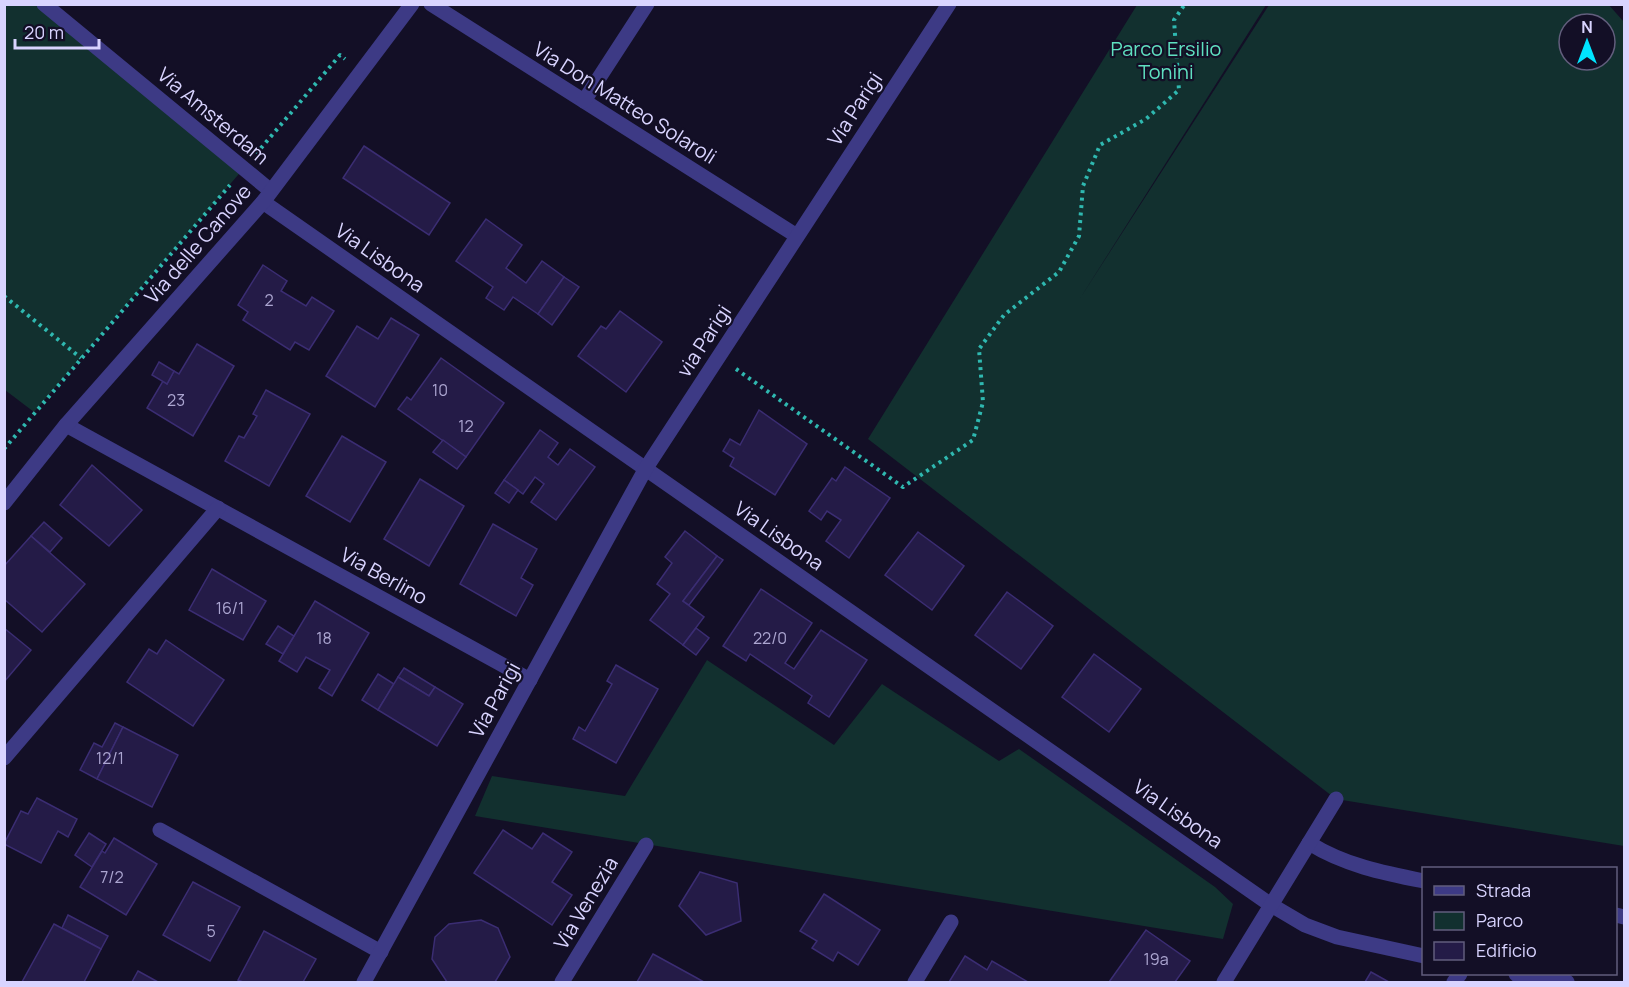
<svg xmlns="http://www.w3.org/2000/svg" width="1629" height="987" viewBox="0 0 1629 987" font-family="Manrope,sans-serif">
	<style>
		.green { fill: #12302f; fill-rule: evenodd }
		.building { fill: #241b47; stroke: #3b2d73; stroke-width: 1.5 }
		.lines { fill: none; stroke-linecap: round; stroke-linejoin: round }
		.path { stroke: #2fb8b0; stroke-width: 4; stroke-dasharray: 3 4.5; stroke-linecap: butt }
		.minor { stroke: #3d3a85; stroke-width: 15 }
		.labels { text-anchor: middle; stroke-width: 4.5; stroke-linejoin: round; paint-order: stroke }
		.number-label { font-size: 16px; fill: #aca6d1 }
		.park-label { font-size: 20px; fill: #5fe0c0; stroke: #130f26 }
		.street-label { font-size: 20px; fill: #d9d4ff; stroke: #130f26 }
	</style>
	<rect width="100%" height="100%" fill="#130f26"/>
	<g class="green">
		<path d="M1608 4 1624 22V846L1336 799 868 439 1137 5H1266L1079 300 1269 5ZM1569 24H1605V60H1569Z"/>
		<polygon points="4,5 44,5 244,168 34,412 5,390"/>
		<polygon points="707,660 834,745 882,684 999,761 1019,749 1215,887 1233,904 1223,939 475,816 492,776 625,796"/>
	</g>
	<g class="building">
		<polygon points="364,146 450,203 429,235 343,178"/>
		<polygon points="486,219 522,245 506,268 526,283 542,261 564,277 538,314 513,297 504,310 486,298 493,287 456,261"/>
		<polygon points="263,265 287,281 281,291 306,306 312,297 334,311 309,350 295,342 290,350 243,320 248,312 238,305"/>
		<polygon points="564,277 579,287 552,325 538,314"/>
		<polygon points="620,311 662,342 626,392 578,356 601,326 606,329"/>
		<polygon points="391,318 419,335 375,407 326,376 357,326 378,339"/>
		<polygon points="197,344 234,366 193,436 147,408 163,381 167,384 174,371 179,374"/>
		<polygon points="441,358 504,403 466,457 398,409 407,397 411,400"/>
		<polygon points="159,362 174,371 167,384 152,375"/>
		<polygon points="266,390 310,414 269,486 225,461 239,436 244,438 257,416 253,414"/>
		<polygon points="759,410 807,444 775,495 730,466 734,458 723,451 730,439 740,445"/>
		<polygon points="540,430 558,443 548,457 558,465 570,449 595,467 556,520 531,502 544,484 535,477 523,494 504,480"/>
		<polygon points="342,436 386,462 350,522 306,496"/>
		<polygon points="443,440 466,457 457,469 433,452"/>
		<polygon points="92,465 142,510 109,546 60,505"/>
		<polygon points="845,467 890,498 849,558 826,541 841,520 827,511 821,520 809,511 832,478 836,481"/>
		<polygon points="420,479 464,506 429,566 384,539"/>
		<polygon points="504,480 518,490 509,503 495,493"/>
		<polygon points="44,522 62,538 50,552 31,536"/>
		<polygon points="493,524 537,549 521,578 533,585 516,616 460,584"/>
		<polygon points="685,531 717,556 683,601 704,617 683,645 650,620 670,594 657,584 672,563 665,557"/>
		<polygon points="918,532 964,566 932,610 885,575"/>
		<polygon points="31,536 85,584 42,632 4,599 4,566"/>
		<polygon points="717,556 723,560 689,605 683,601"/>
		<polygon points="212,569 266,601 243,640 189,610"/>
		<polygon points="761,589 812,623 785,663 794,669 821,630 867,660 829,717 808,703 812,696 750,654 746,661 723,646"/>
		<polygon points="1007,592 1053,626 1021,669 975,635"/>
		<polygon points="315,601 369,633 332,696 319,688 330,670 306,657 297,672 279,661"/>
		<polygon points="278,626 294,636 283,654 266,644"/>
		<polygon points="4,628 31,650 4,682"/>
		<polygon points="696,628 709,638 696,655 683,645"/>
		<polygon points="166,640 224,680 193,726 127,682 149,649 157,654"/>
		<polygon points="1094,654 1141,689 1109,732 1062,697"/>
		<polygon points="616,665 658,689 616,763 573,739 579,727 585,731 612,684 607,681"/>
		<polygon points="404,668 435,687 429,696 398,677"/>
		<polygon points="378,674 394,684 378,710 362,700"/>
		<polygon points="398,677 429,696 435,687 463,704 437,746 378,710"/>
		<polygon points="115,723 123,727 97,779 80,770 94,743 102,747"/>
		<polygon points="123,727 178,755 152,807 97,779"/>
		<polygon points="37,798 77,819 68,837 58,831 41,863 4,844 21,811 28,814"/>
		<polygon points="503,830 532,849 543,833 572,852 552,882 572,895 552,925 474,873"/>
		<polygon points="89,833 106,844 92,867 75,855"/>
		<polygon points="114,838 157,864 126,915 80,887 102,851 105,853"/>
		<polygon points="700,872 737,883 741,921 706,935 679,906"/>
		<polygon points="193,882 240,907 210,961 163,935"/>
		<polygon points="824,894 880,930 858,965 838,952 833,961 812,948 817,941 800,931"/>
		<polygon points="68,915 108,936 101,949 62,928"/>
		<polygon points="481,920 498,928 510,957 495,982 447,982 432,959 435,937 449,924"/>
		<polygon points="54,924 101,949 84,982 22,982"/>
		<polygon points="1146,930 1190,961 1175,982 1109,982"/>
		<polygon points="264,931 316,959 303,982 243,982 238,980"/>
		<polygon points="653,954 695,977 704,982 637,982"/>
		<polygon points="965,956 987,970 992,961 1028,982 949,982"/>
		<polygon points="138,971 158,982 132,982"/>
		<polygon points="1371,972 1389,982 1365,982"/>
	</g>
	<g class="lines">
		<g class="path">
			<polyline points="256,154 340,55 345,59"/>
			<polyline points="4,296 81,358"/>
			<polyline points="736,369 903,487 973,440 983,402 979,349 1004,315 1059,272 1079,236 1083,186 1100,145 1146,119 1179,90 1174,20 1185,4"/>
			<polyline points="4,449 230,185"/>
		</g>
		<g class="minor">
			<polyline points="44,4 271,191"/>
			<polyline points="431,4 797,236"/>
			<polyline points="584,101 647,4"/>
			<polyline points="263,202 1271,905 1305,925 1337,937 1424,956"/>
			<polyline points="66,425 530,680"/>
			<polyline points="4,503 66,425 263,202 412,4"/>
			<polyline points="4,758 218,508"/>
			<polyline points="160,830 381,952"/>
			<path d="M1309 843C1344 865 1383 873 1424 881"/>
			<polyline points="1616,915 1624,917"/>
			<polyline points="1516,974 1567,982"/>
			<polyline points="364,982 646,468 949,4"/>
			<polyline points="562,982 646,845"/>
			<polyline points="915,982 951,922"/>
			<polyline points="1224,982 1336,799"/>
			<polyline points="1454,982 1460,974"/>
		</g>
	</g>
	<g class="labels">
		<g class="number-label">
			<text x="269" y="306">2</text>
			<text x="440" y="396">10</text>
			<text x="176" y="406">23</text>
			<text x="466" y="432">12</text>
			<text x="230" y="614">16/1</text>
			<text x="324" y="644">18</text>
			<text x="770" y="644">22/0</text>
			<text x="110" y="764">12/1</text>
			<text x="112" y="883">7/2</text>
			<text x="211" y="937">5</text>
			<text x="1156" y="965">19a</text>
		</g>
		<g class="park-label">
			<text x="1166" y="56">Parco Ersilio<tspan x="1166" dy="23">Tonini</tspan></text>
		</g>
		<g class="street-label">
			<text transform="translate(625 103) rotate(32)" y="7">Via Don Matteo Solaroli</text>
			<text transform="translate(855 109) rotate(-57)" y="7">Via Parigi</text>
			<text transform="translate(213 116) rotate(40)" y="7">Via Amsterdam</text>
			<text transform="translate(198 244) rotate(-49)" y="7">Via delle Canove</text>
			<text transform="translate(380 258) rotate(35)" y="7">Via Lisbona</text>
			<text transform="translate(704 341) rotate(-57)" y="7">via Parigi</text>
			<text transform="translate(779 536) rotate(35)" y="7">Via Lisbona</text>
			<text transform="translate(384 576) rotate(29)" y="7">Via Berlino</text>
			<text transform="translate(495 700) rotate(-61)" y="7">Via Parigi</text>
			<text transform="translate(1178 814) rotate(35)" y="7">Via Lisbona</text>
			<text transform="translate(586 903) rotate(-59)" y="7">Via Venezia</text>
		</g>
	</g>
	<rect width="1629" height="987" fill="none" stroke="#d9d4ff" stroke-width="12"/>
	<rect x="1422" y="867" width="195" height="108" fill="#130f26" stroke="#625e7d" stroke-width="1.5"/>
	<rect x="1434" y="886" width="30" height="9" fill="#3d3a85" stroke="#625e7d" stroke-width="1.5"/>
	<text x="1476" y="897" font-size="18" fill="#d9d4ff">Strada</text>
	<rect x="1434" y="912" width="30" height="18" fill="#12302f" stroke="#625e7d" stroke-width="1.5"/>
	<text x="1476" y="927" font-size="18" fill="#d9d4ff">Parco</text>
	<rect x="1434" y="942" width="30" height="18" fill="#241b47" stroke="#625e7d" stroke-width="1.5"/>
	<text x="1476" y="957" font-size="18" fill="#d9d4ff">Edificio</text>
	<g transform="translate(1587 42)"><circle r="28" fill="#130f26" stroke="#625e7d" stroke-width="1.5"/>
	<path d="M0-4.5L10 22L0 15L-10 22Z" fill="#00e5ff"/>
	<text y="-9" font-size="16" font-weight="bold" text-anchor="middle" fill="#d9d4ff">N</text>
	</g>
	<path d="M15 39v9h84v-9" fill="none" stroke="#d9d4ff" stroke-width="3"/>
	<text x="24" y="39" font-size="18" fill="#d9d4ff" stroke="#130f26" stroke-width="4.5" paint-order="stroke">20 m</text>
</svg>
